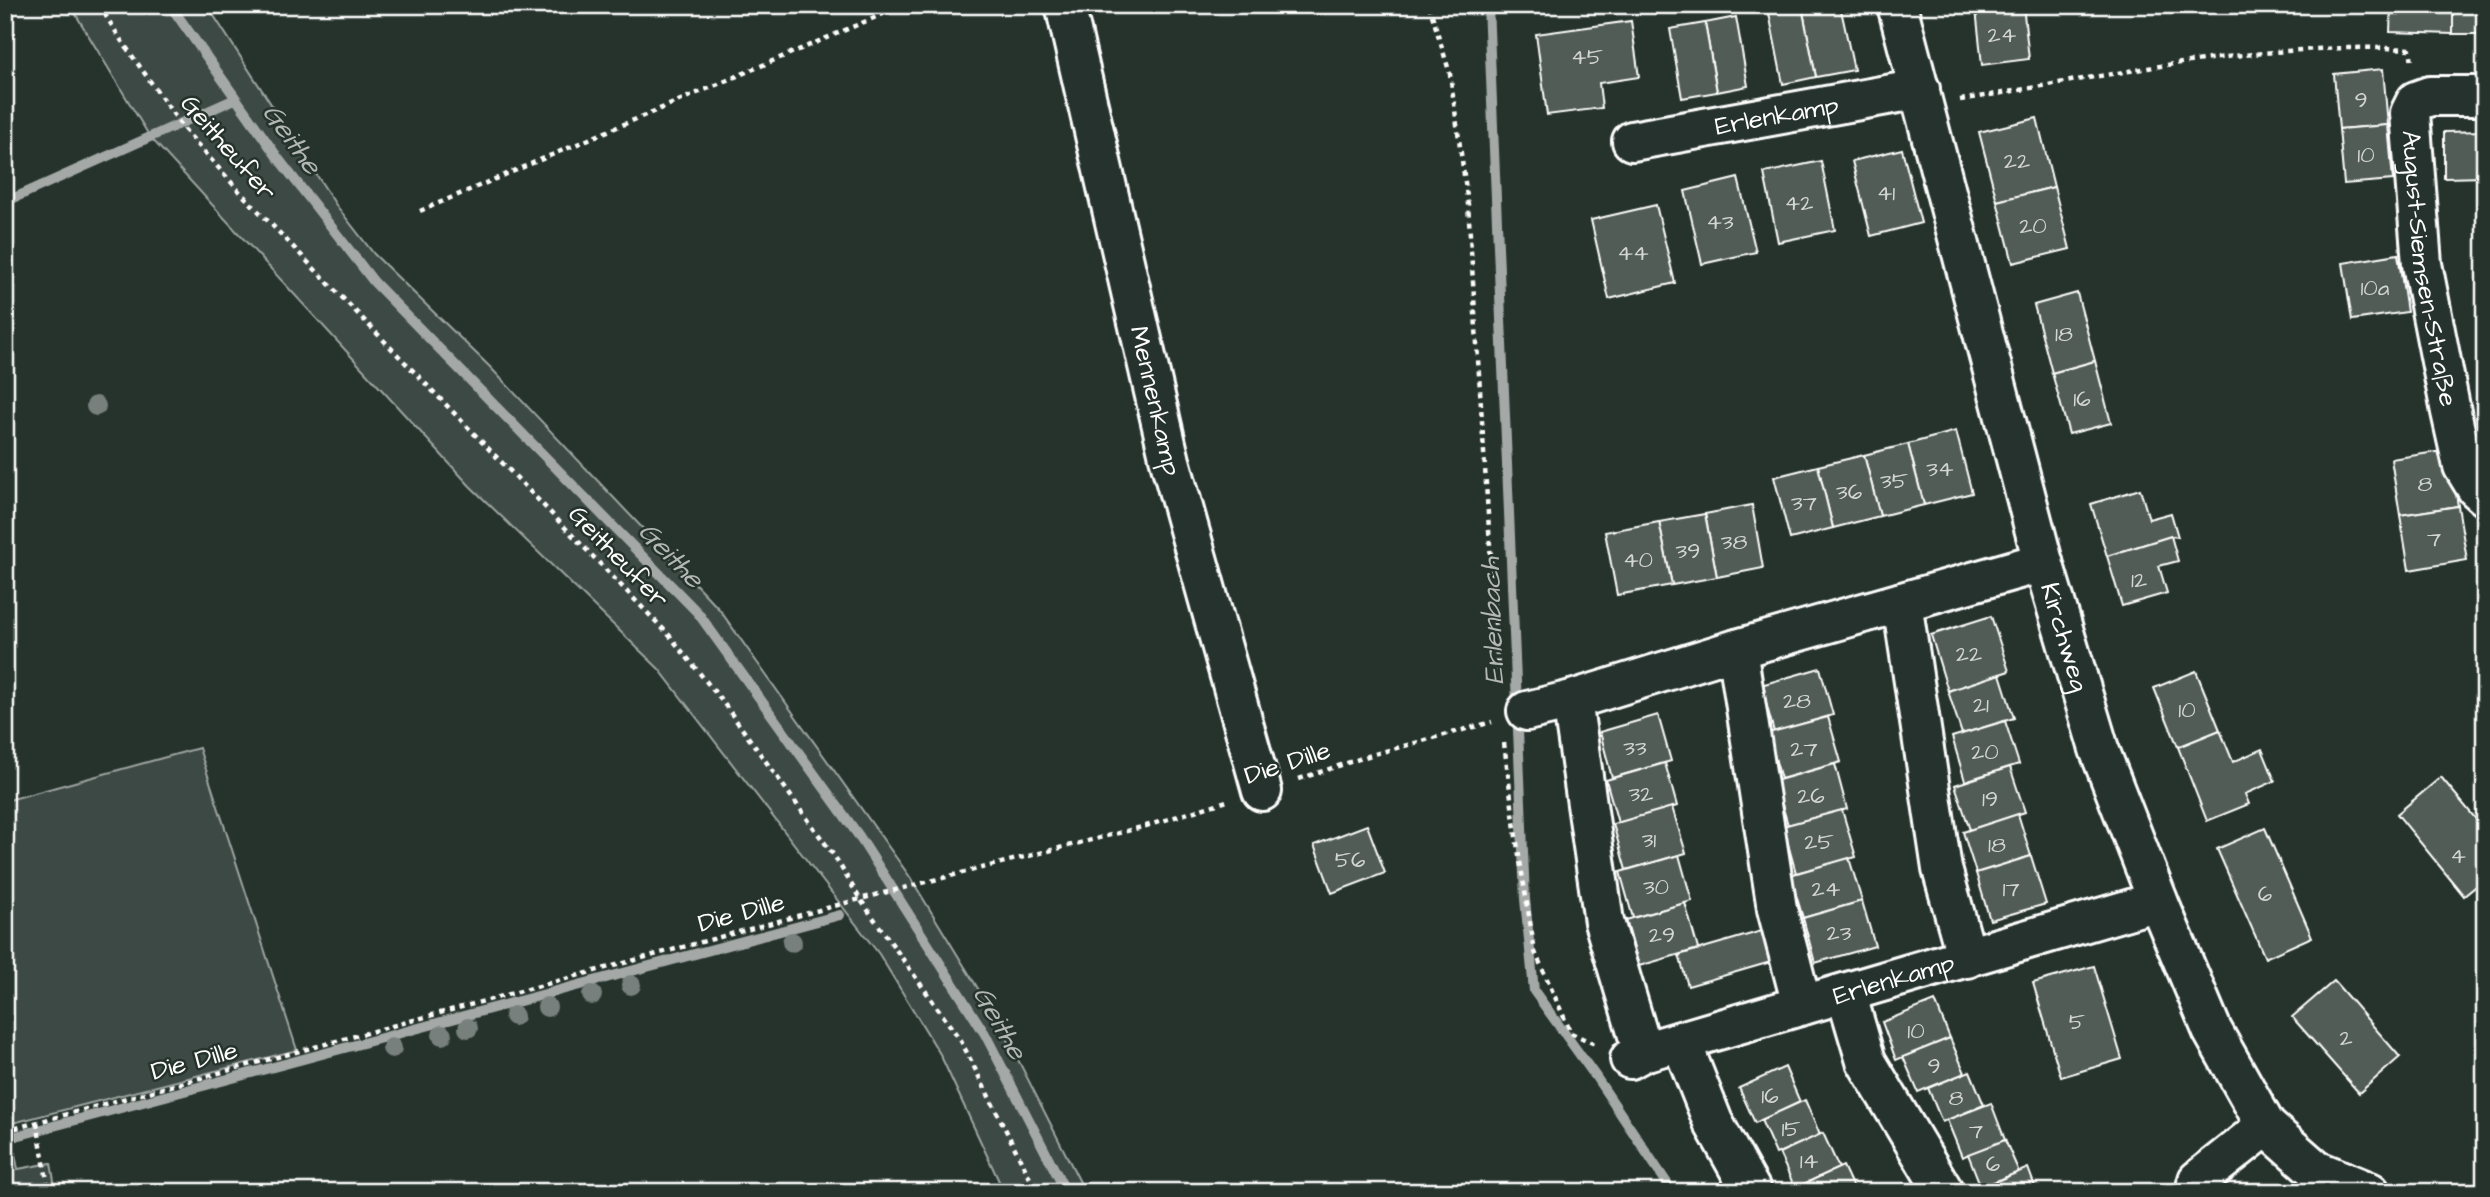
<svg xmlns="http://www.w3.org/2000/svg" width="2490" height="1197" viewBox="0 0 2490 1197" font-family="'Architects Daughter',sans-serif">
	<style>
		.green { fill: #3e4944; stroke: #9ea4a2; stroke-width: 2 }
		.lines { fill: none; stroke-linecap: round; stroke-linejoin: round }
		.stream { stroke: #a4a9a7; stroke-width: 10 }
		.building { fill: #515c57; stroke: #fff; stroke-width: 2 }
		.minor-casing { stroke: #fff; stroke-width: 44 }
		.path { stroke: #fff; stroke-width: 4.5; stroke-dasharray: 5 5; stroke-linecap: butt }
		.minor { stroke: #26332d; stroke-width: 38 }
		.tree { fill: #78807d }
		.labels { text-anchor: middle; stroke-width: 5; stroke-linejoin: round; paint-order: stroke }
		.number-label { font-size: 23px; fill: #d4d6d5 }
		.street-label { font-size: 26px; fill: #fff; stroke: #26332d }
		.water-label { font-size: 28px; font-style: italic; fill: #b3b8b6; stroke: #26332d }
	</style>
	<rect width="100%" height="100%" fill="#26332d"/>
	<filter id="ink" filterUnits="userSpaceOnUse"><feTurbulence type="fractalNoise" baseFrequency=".0143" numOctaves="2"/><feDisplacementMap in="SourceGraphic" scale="14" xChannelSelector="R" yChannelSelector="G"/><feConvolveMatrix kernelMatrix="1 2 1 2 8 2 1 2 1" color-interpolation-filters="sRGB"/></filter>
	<g filter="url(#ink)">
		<g class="green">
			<polygon points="70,5 207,5 336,205 374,254 489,366 719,609 910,877 1002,1028 1085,1192 1004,1192 940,1054 879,954 659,669 470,486 150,137"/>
			<polygon points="199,748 297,1050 5,1125 5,801"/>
			<polygon points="11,1135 18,1169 51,1163 56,1192 5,1192 5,1137"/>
		</g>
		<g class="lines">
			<g class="stream">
				<polyline points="170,5 278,158 374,282 698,613 859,836 985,1034 1066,1192"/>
				<polyline points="1488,5 1525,899 1534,991 1596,1077 1673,1192"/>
				<polyline points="5,202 235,99"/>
				<polyline points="5,1139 840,915"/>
			</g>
		</g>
		<g class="building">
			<polygon points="1808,5 1840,5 1854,70 1816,77 1802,7"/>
			<polygon points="2007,5 2023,5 2029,59 1982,65 1976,9"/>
			<polygon points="2391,5 2453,5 2453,34 2390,32"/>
			<rect x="2453" y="5" width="32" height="29"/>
			<polygon points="1802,7 1816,77 1783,84 1769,13"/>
			<polygon points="1736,17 1748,86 1717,92 1705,23"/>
			<polygon points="1631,21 1639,77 1599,83 1602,108 1547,115 1536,34"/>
			<polygon points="1705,23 1717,92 1682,98 1670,29"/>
			<polygon points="2383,69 2388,125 2339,129 2334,74"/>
			<polygon points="2037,118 2054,187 1997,201 1979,132"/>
			<polygon points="2388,125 2393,180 2344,184 2339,129"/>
			<polygon points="2485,131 2485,177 2444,178 2444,132"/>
			<polygon points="1902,149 1921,223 1871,236 1852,161"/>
			<polygon points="1821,161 1835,230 1778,242 1764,173"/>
			<polygon points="1738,178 1756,252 1702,264 1685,191"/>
			<polygon points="2054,187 2070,249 2013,263 1997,201"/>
			<polygon points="1656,205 1675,283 1609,299 1591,220"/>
			<polygon points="2398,254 2407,312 2352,320 2343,263"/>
			<polygon points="2077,293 2095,361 2052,373 2034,305"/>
			<polygon points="2095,361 2111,423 2069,434 2052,373"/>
			<polygon points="1956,431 1972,493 1924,505 1908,444"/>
			<polygon points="1908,444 1924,505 1880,516 1864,455"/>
			<polygon points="2449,450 2458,506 2400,515 2391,459"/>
			<polygon points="1864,455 1880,516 1833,528 1818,466"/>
			<polygon points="1818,466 1833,528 1790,539 1774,477"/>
			<polygon points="2140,489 2149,519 2171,513 2178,537 2171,536 2107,556 2091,504"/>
			<polygon points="1752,505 1763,568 1717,577 1705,514"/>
			<polygon points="2458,506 2467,560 2409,570 2400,515"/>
			<polygon points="1705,514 1717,577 1672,585 1659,522"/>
			<polygon points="1659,522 1672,585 1617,595 1605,532"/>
			<polygon points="2171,536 2178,561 2159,566 2167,593 2122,606 2107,556"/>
			<polygon points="1991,616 2009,671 1948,691 1931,635"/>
			<polygon points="1820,668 1833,715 1774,732 1761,685"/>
			<polygon points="2196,671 2220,730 2178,747 2154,688"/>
			<polygon points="2000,674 2014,718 1962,734 1948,691"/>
			<polygon points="1658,715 1671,761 1612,778 1600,732"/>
			<polygon points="1828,717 1841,762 1781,779 1768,733"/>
			<polygon points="2005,721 2019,764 1965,781 1952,737"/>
			<polygon points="2220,730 2233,762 2262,749 2275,781 2245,794 2249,804 2207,821 2178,747"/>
			<polygon points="1665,763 1677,806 1618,823 1606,780"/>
			<polygon points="1835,764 1847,809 1788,825 1775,781"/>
			<polygon points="2010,767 2025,812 1970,830 1955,785"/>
			<polygon points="2441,777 2485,830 2485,879 2464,896 2397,814"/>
			<polygon points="1672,807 1686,853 1626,870 1613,824"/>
			<polygon points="1842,810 1856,857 1796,873 1783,826"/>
			<polygon points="2018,814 2031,856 1976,873 1963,832"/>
			<polygon points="1367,825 1385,873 1332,893 1314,845"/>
			<polygon points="2265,828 2312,937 2265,958 2217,849"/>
			<polygon points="1679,855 1692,901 1633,918 1620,872"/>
			<polygon points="2031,856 2046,904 1990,920 1976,873"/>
			<polygon points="1849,858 1862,901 1803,918 1790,875"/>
			<polygon points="1862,901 1875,946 1815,963 1803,918"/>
			<polygon points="1685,903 1698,949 1639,966 1626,920"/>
			<polygon points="1772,928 1781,959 1688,986 1679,955"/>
			<polygon points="2094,966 2122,1059 2061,1077 2033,983"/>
			<polygon points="2334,981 2400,1057 2359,1093 2292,1017"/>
			<polygon points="1935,1001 1950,1038 1896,1060 1882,1022"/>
			<polygon points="1950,1038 1965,1073 1918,1092 1903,1057"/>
			<polygon points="1785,1067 1800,1102 1755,1123 1739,1088"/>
			<polygon points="1970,1071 1984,1105 1942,1122 1928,1088"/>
			<polygon points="1805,1100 1820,1135 1776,1154 1761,1120"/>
			<polygon points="1991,1103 2005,1140 1962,1157 1947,1120"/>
			<polygon points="1823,1133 1839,1168 1795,1188 1779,1153"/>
			<polygon points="2005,1140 2019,1172 1981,1187 1968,1154"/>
			<polygon points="1843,1166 1855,1192 1797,1192 1795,1188"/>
			<polygon points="2028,1168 2037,1192 1989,1192 1987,1185"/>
		</g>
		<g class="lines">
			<g class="minor-casing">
				<g id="minor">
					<path id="s1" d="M1065 5 1170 461 1262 791"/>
					<path id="s2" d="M1897 5 2043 562 2099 749 2158 901 2212 1030 2266 1126 2316 1170 2370 1192"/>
					<path id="s3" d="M2485 96H2430L2416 101 2410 113 2422 264 2451 412 2463 466 2477 489 2485 496"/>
					<path id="s4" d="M1632 141 1920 89"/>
					<polyline points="1902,602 1942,869 1967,958"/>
					<polyline points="1737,649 1777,909 1802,1005"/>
					<polyline points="1572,700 1604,922 1643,1052"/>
					<polyline points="1527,711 1572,700 1737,649 2043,562"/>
					<polyline points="1846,993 1866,1061 1944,1192"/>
					<polyline points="1681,1041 1713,1122 1752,1192"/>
					<path id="s5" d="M1630 1059 1643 1052 2158 901"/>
					<polyline points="2195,1192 2198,1180 2266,1126"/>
				</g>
			</g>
			<g class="path">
				<polyline points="99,5 121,40 184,129 239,191 669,635 722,701 835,857 860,899 961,1041 1037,1192"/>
				<polyline points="1429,5 1450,74 1468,204 1499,685"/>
				<path d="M1960 100C2109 76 2260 41 2410 49L2412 62"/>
				<polyline points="420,211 904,5"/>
				<polyline points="1504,743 1516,837 1535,952 1571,1033 1595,1044"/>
				<polyline points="1299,779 1371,755 1492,722"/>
				<polyline points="37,1122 49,1192"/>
				<polyline points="5,1131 860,899 1146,826 1227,801"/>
			</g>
			<use href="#minor" class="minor"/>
		</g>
		<g class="tree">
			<circle cx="96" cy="406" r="10"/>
			<circle cx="792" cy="942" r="10"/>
			<circle cx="631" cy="985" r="10"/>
			<circle cx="592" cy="995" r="10"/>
			<circle cx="547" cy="1007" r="10"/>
			<circle cx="514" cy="1016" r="10"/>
			<circle cx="468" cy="1028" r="10"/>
			<circle cx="442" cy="1035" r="10"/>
			<circle cx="392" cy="1048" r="10"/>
		</g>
	</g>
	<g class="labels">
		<g class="number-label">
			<text x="2002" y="42">24</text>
			<text x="1587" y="64">45</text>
			<text x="2361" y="107">9</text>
			<text x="2366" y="162">10</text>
			<text x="2017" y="168">22</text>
			<text x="1886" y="200">41</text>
			<text x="1799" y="210">42</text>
			<text x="1720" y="229">43</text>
			<text x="2033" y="233">20</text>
			<text x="1633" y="260">44</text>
			<text x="2375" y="295">10a</text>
			<text x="2064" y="341">18</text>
			<text x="2082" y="406">16</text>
			<text x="1940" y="476">34</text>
			<text x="1894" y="488">35</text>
			<text x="2425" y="491">8</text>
			<text x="1849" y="499">36</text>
			<text x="1804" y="510">37</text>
			<text x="2434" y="546">7</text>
			<text x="1734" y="549">38</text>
			<text x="1688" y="558">39</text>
			<text x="1638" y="567">40</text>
			<text x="2139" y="587">12</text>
			<text x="1969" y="661">22</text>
			<text x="1797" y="708">28</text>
			<text x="1981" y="712">21</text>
			<text x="2187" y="717">10</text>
			<text x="1635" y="755">33</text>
			<text x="1804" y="756">27</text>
			<text x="1985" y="759">20</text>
			<text x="1641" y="801">32</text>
			<text x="1811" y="803">26</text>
			<text x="1990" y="806">19</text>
			<text x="1649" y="847">31</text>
			<text x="1819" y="849">25</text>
			<text x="1997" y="852">18</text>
			<text x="2458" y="863">4</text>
			<text x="1350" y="867">56</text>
			<text x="1656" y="894">30</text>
			<text x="1826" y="896">24</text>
			<text x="2011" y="896">17</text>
			<text x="2265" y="901">6</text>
			<text x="1839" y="940">23</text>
			<text x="1662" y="942">29</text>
			<text x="2077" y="1029">5</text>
			<text x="1916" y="1038">10</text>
			<text x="2346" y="1045">2</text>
			<text x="1934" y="1073">9</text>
			<text x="1770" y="1103">16</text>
			<text x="1956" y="1105">8</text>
			<text x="1791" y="1136">15</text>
			<text x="1976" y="1138">7</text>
			<text x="1809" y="1168">14</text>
			<text x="1993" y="1171">6</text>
		</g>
		<g class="street-label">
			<text dy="9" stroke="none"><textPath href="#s4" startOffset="147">Erlenkamp</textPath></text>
			<text transform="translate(229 147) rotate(49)" y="9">Geitheufer</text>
			<text dy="9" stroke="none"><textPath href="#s3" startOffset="240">August-Siemsen-Straße</textPath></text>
			<text dy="9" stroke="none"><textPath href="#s1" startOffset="406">Mennenkamp</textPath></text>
			<text transform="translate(619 556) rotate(46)" y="9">Geitheufer</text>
			<text dy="9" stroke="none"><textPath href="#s2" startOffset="654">Kirchweg</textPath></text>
			<text transform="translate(1287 762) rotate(-18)" y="9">Die Dille</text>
			<text transform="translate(741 912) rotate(-15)" y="9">Die Dille</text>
			<text dy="9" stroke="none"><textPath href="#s5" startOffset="276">Erlenkamp</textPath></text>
			<text transform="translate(194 1060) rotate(-15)" y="9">Die Dille</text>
		</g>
		<g class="water-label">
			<text transform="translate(293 138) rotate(54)" y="10">Geithe</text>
			<text transform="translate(672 554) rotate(46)" y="10">Geithe</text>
			<text transform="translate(1491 621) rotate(-92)" y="10">Erlenbach</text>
			<text transform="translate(1001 1022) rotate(60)" y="10">Geithe</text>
		</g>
	</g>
	<rect width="2490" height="1197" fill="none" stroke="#26332d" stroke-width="28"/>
	<rect x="14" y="14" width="2462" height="1169" fill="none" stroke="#fff" stroke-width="2.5" filter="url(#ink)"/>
</svg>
